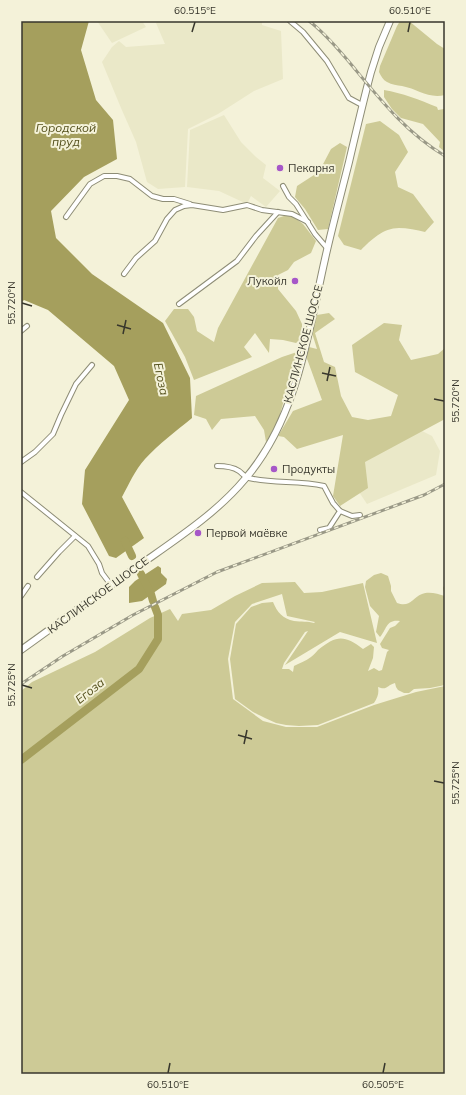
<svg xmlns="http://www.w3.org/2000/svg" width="466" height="1095" viewBox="0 0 466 1095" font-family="Mulish,sans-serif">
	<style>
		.built { fill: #eae8c8 }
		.green { fill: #cdca96 }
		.water { fill: #a59f5d }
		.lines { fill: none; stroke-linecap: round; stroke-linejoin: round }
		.river { stroke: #a59f5d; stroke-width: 8 }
		.minor-casing { stroke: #8e8d76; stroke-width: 6 }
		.primary-casing { stroke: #8e8d76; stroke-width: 8 }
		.minor { stroke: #fff; stroke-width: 4 }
		.primary { stroke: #fff; stroke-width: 6 }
		.rail-casing { stroke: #9a9987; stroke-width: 3 }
		.rail { stroke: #f4f2d9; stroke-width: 1.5; stroke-dasharray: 4.5; stroke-linecap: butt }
		.ticks { fill: none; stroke: #37362c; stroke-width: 1.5 }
		.poi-dot { fill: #a657c8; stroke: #f4f2d9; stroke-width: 1.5 }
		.labels { text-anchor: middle; stroke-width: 4; stroke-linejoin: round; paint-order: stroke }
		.poi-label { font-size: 11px; fill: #37362c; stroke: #f4f2d9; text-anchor: start }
		.street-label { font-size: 11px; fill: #37362c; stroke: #f4f2d9 }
		.water-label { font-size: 12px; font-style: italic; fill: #55511e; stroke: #f4f2d9 }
		.neatline { fill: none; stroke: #37362c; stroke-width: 1.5 }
		.ticks-label { font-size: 10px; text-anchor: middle; fill: #37362c }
	</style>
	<rect width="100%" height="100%" fill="#f4f2d9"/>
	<g class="built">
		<polygon points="97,21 142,21 146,27 112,43"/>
		<polygon points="159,21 262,21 262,25 281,31 283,79 254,91 218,114 188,129 185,187 158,189 147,182 136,142 121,108 102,62 112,47 119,41 126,47 165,44 156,23"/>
		<polygon points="224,115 241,142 256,157 266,165 263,178 280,191 266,207 251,196 247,204 219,191 187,187 190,130"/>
		<polygon points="414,427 432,436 440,451 436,475 367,504 357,489 361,458"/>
	</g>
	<g class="green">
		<path d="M400 21H409L437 44 445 49V95C428 99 418 89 402 86 397 85 392 85 387 82 383 80 381 76 379 72L380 66 397 26Z"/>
		<path d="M384 90C402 93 420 100 437 107L438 110 444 109 445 107V152L439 147 440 142 423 124 401 118 392 109 384 97Z"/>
		<path d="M380 121 399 135 408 152 395 172 398 187 413 194 434 222 425 232C417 230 407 228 399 228 383 228 371 240 361 250L344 245 338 236 366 124Z"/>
		<polygon points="340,143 347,147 328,229 318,230 305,209 295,197 297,186 314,175 321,168 331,149"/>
		<polygon points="290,214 303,224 316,241 311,253 294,262 288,270 278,275 278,289 296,311 302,324 302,338 296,343 283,340 270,339 269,353 255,333 244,347 252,357 194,380 185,357 165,321 174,309 188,309 194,317 197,331 214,342 218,328 278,218"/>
		<polygon points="329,313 335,319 315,333 324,362 335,367 341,396 352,417 368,420 391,416 398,395 355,372 352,345 384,323 402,325 399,340 411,360 438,354 445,348 445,419 365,462 368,488 340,506 333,496 343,435 297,449 284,437 278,436 293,411 322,400 306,356 309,347 317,349 312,333 317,315"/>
		<polygon points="297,352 278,422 266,442 264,430 255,416 221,419 212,430 206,419 194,415 196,396 282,357"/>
		<path d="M381 573 388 576 391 586V591L397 603C410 608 412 598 422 594 429 591 438 594 445 596L443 588 445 584V685L430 688 414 689 409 693H404L398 690 396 687 395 683C387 685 387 691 378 687 379 693 378 697 374 703L318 725 299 726 286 725 276 723 265 718 253 712 235 699 230 659 236 624 251 607 262 603 273 602C277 612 283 619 294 621 301 622 308 621 314 623L315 622 287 616 282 594 252 604 235 622 228 659 233 699 263 721 286 727H317L374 705 416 692 445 686V1074H29L21 1072V691L32 682 95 652 150 618 170 609 178 621 182 614 211 610 235 596 262 583 295 582 304 593 322 592 363 583 377 643 340 632 285 665 308 631 305 632 284 663 282 669H289L293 672 294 666C299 663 306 661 311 657 314 655 316 652 318 650 337 635 344 635 363 649L371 644 374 647 373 658 368 671 374 668 379 671 382 670 387 652 389 650 382 648 380 644 390 628 395 626 400 621C386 619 387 629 380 637L376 632 379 616 370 606 365 587 366 581 374 575Z"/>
	</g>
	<g class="water">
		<path d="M21 21H89L81 50 96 100 113 120 117 159 84 177 51 211 56 238 92 274 163 323 190 378 192 418C176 431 159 444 145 459 135 470 129 484 122 497L144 538 116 558 109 556 82 504 85 470 129 400 114 366 48 310 24 300 21 303Z"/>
		<polygon points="158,566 161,568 161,573 167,579 166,584 142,601 129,603 129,587 135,581"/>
	</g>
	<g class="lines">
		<g class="river">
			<polyline points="125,541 132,556"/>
			<polyline points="141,574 151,594 153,601"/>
			<polyline points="21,760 139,669 158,639 158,615 155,607"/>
		</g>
		<g class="minor-casing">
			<g id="minor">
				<polyline points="290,21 303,32 327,61 349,98 362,105"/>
				<polyline points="283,186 289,197 296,204 315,234 327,248"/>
				<polyline points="66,217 90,184 104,176 117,176 130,179 152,196 163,199 174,199 190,204"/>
				<polyline points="124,274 136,258 155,241 167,219 175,210 184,206 192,205 223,210 247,205 262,210 292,214 308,222"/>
				<polyline points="179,304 237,261 256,236 278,212"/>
				<polyline points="21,331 27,326"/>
				<polyline points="21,462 35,452 53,434 61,415 76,384 92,365"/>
				<path d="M217 466C224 466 233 467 239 471 242 473 244 477 249 478 273 484 299 480 324 486L333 503 340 511 329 528 320 530"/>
				<polyline points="21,492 88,546 99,564 102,573 111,585"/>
				<polyline points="340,511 352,516 360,515"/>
				<polyline points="37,577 59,552 75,536"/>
				<polyline points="21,596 28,586"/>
			</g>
		</g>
		<g class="primary-casing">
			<path id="primary" d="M21 650C59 623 96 595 134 569 172 542 215 515 245 479 297 419 308 334 325 259 332 227 341 194 349 162 356 132 363 102 371 72L379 47 390 21"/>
		</g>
		<use href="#minor" class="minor"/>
		<use href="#primary" class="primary"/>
		<g class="rail-casing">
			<g id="rail">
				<path d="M309 21C325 33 337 48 350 63 379 98 405 132 445 156"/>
				<polyline points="21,684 63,656 133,615 217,572 424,495 445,484"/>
			</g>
		</g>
		<use href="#rail" class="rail"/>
	</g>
	<path class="ticks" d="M192 32 195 22M408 32 410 22M22 303 32 306M117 325 131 329M123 334 126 320M322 373 336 376M327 381 330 367M434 399 444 401M22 685 32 688M238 735 252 739M244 744 247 730M434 781 444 783M168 1073 170 1063M383 1073 385 1063"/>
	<g class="poi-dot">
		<circle cx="280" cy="168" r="4"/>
		<circle cx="295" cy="281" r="4"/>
		<circle cx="274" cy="469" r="4"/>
		<circle cx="198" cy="533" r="4"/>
	</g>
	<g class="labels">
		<g class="poi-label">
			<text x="288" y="172">Пекарня</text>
			<text x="287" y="285" text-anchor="end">Лукойл</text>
			<text x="282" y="473">Продукты</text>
			<text x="206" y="537">Первой маёвке</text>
		</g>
		<g class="street-label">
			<text transform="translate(303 344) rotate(-75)" y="4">КАСЛИНСКОЕ ШОССЕ</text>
			<text transform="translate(98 595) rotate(-36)" y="4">КАСЛИНСКОЕ ШОССЕ</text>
		</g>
		<g class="water-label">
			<text x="66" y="132">Городской<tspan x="66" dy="14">пруд</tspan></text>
			<text transform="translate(161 379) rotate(78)" y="4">Егоза</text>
			<text transform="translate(90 691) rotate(-38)" y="4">Егоза</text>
		</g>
	</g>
	<rect width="466" height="1095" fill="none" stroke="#f4f2d9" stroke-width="44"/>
	<rect x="22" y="22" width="422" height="1051" class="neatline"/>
	<g class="ticks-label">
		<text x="195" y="14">60.515°E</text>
		<text x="410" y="14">60.510°E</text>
		<text transform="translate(11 303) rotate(-90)" y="4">55.720°N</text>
		<text transform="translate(455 401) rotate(-90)" y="4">55.720°N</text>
		<text transform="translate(11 685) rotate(-90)" y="4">55.725°N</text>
		<text transform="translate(455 783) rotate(-90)" y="4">55.725°N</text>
		<text x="168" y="1088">60.510°E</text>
		<text x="383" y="1088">60.505°E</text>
	</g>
</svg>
